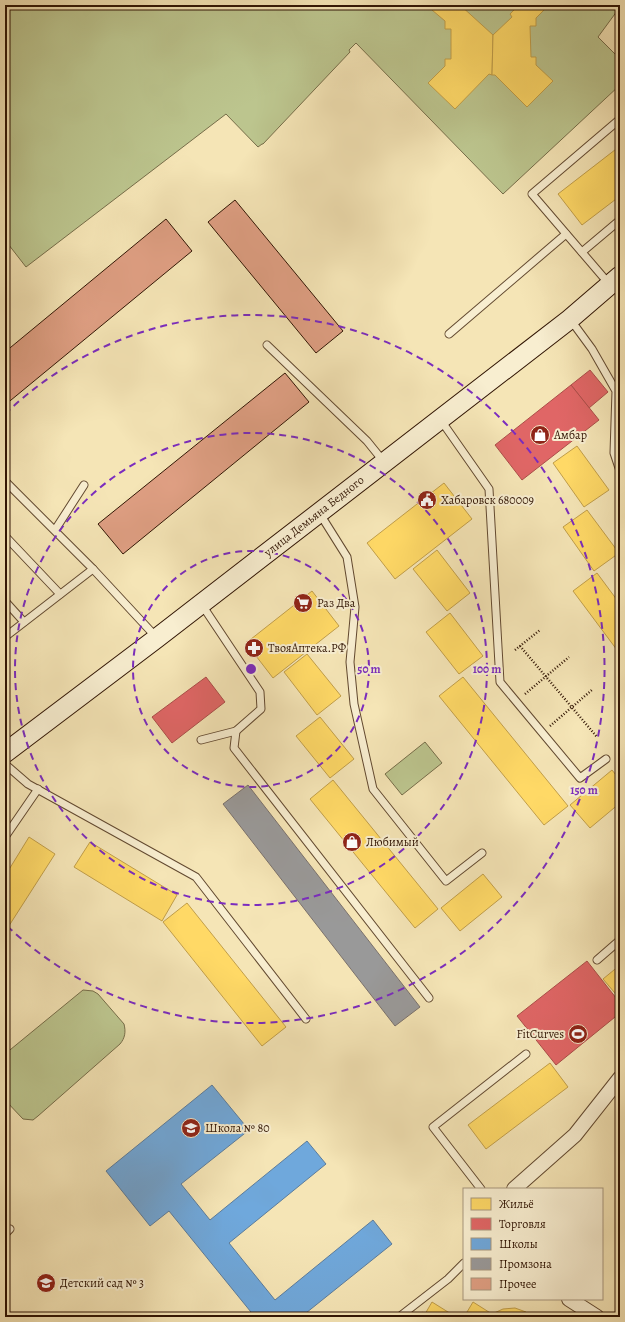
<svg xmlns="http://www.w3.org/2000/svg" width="625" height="1322" viewBox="0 0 625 1322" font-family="Alegreya,serif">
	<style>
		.green { fill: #bcc58e; stroke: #766d49 }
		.homes { fill: #ffd966; stroke: #c19e49 }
		.shops { fill: #e06666; stroke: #ac4e49 }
		.schools { fill: #6fa8dc; stroke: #5c7c9b }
		.industry { fill: #999; stroke: #7a716c }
		.building { fill: #df9f83; stroke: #311504 }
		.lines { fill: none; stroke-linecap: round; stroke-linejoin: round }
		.lane-casing { stroke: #624930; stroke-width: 9 }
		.street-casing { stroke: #624930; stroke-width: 16 }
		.secondary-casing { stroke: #311504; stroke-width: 21 }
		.path { stroke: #311504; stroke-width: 2.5; stroke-dasharray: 1 2; stroke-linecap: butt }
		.lane { stroke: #f8eed0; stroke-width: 7 }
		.street { stroke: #f8eed0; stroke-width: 14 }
		.secondary { stroke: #f8eed0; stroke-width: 19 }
		.ring { fill: none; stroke: #7b2cbf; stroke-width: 2; stroke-dasharray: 7 5 }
		.labels { text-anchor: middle; stroke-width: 4; stroke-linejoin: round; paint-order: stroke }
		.poi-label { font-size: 12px; fill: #311504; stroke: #f8eed0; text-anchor: start }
		.street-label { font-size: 12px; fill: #311504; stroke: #f8eed0 }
		.centre { fill: #7b2cbf; stroke: #f8eed0; stroke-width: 2 }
		.ring-label { font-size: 12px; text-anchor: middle; font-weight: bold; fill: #7b2cbf; stroke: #f8eed0; stroke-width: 4; stroke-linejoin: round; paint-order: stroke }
	</style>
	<rect width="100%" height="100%" fill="#f5e5b6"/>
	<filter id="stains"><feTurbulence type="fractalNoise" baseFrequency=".005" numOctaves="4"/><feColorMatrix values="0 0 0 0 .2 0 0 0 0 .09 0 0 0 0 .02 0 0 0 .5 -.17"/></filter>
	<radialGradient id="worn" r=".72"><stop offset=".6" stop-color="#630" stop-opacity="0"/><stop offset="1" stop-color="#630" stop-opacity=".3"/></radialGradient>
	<g class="green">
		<polygon points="5,5 620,5 620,7 598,37 620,59 620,85 503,194 356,43 349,50 350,52 263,144 262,144 258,147 226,114 26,267 5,240"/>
		<polygon points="425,742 442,763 402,795 385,774"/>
		<path d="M83 990 93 991 98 994 124 1024C126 1032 125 1038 120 1044L38 1116 33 1120 23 1119 5 1100V1054Z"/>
	</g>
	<g class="homes">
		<polygon points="437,5 460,5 493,35 492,75 489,74 455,109 428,83 445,66 445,59 451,59 451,29 445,29 445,21 432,10"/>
		<polygon points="519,5 548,6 536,18 536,26 530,26 531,57 536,57 536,65 553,81 527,107 495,75 492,75 493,35 512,17 510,14"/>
		<polygon points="620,146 620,196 582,225 558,194"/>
		<polygon points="577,446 609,490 584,507 553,463"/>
		<polygon points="444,483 472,519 395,579 367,543"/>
		<polygon points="587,510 619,553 594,571 563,527"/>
		<polygon points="437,550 470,593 447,611 413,569"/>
		<polygon points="597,573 620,604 620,654 573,591"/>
		<polygon points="312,591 339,626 273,678 246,643"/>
		<polygon points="450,613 483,656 459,674 426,632"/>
		<polygon points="307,654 341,696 317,715 284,672"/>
		<polygon points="463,677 568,806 544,825 439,696"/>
		<polygon points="320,717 354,759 330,778 296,736"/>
		<polygon points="612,770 620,780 620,803 590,828 570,805"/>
		<polygon points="333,780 438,909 415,928 310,799"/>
		<polygon points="29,837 55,854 5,932 5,876"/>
		<polygon points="90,842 177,895 162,921 74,867"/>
		<polygon points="483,874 502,897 460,931 441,908"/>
		<polygon points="187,903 286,1027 262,1046 163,922"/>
		<polygon points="620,965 620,999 603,979"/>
		<polygon points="550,1063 568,1087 486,1149 468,1125"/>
		<polygon points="432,1302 456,1317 419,1317 422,1312 425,1314"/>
		<polygon points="473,1302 492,1314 503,1309 515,1308 526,1312 531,1317 464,1317"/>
	</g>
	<g class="shops">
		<polygon points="590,370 608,392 589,408 571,385"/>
		<polygon points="571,385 599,420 522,480 495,445"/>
		<polygon points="206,677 225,702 172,743 152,717"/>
		<polygon points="587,961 620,1003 620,1013 556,1065 517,1016"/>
	</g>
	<g class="schools">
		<polygon points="212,1085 249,1130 181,1184 210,1220 307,1141 326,1164 229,1243 275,1300 373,1220 392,1244 301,1317 255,1317 169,1211 150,1226 106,1171"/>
		<rect x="5" y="1316" width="77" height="1"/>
	</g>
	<polygon class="industry" points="248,785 420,1007 395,1026 223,804"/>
	<g class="building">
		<polygon points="235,200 343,331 316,353 208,222"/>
		<polygon points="166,219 192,251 5,405 5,352"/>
		<polygon points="285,373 309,402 123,554 98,524"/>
	</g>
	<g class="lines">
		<g class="lane-casing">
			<g id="lane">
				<polyline points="582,252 620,220"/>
				<polyline points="610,285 532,194 620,119"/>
				<polyline points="570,319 592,349 616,391 614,453 620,471"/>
				<polyline points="449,334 566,234"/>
				<polyline points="267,345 367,441 384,462"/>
				<polyline points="440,419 489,489 500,682 580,778 606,759"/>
				<polyline points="5,481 93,569 157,638"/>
				<polyline points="320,514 347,557 355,607 350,662 354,704 373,789 446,881 482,853"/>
				<polyline points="55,530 84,485"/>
				<polyline points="5,536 60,594"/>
				<polyline points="5,601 24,622"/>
				<polyline points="5,637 93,569"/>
				<polyline points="236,731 234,748 429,998"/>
				<polyline points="201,740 236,731 261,709 260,692 202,605"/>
				<polyline points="5,764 28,784 196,877 306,1019"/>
				<polyline points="5,837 38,789"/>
				<polyline points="597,960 620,940"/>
				<polyline points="481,1189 433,1127 526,1054"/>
				<polyline points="5,1234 10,1229"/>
				<polyline points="399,1317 448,1279 464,1263"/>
			</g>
		</g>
		<g class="street-casing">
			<g id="street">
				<polyline points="514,1189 575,1135 620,1078"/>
				<polyline points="569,1299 597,1317"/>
			</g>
		</g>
		<g class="secondary-casing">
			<polyline id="secondary" points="5,753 157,638 570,319 620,276"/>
		</g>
		<g class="path">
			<polyline points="520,646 597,737"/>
			<polyline points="515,650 540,630"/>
			<polyline points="525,694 569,657"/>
			<polyline points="550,726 593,689"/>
		</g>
		<use href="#lane" class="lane"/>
		<use href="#street" class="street"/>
		<use href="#secondary" class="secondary"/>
	</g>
	<g class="ring">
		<circle cx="251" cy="669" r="118"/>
		<circle cx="251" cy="669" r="236"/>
		<path d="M5 414A354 354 0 1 1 5 924"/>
	</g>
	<defs>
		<g id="shop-disc" transform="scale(1)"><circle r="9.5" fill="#8f2418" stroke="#f8eed0"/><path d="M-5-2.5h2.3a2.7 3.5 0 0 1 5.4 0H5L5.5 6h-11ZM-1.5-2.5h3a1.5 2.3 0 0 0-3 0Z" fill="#fff"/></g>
		<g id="civic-disc" transform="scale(1)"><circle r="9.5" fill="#8f2418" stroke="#f8eed0"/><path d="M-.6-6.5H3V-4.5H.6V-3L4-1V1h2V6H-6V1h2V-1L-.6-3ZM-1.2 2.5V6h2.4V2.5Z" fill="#fff"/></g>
		<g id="supermarket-disc" transform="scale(1)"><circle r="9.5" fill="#8f2418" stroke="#f8eed0"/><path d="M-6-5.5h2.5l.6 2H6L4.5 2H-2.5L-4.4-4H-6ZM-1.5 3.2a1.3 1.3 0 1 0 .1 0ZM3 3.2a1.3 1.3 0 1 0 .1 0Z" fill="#fff"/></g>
		<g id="pharmacy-disc" transform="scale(1)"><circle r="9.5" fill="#8f2418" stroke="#f8eed0"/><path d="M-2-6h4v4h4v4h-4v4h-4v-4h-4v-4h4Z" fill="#fff"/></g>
		<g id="stadium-disc" transform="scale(1)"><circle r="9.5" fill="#8f2418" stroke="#f8eed0"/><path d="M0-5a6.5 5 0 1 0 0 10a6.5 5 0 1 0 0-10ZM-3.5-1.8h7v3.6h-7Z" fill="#fff"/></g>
		<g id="school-disc" transform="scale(1)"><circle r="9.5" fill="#8f2418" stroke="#f8eed0"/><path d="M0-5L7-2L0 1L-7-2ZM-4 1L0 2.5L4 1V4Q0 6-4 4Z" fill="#fff"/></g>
	</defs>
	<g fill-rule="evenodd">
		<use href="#shop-disc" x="540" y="435"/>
		<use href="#civic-disc" x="427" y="500"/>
		<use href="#supermarket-disc" x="303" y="603"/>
		<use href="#pharmacy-disc" x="254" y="648"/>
		<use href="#shop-disc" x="352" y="842"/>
		<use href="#stadium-disc" x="578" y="1034"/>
		<use href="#school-disc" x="191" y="1128"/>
		<use href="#school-disc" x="46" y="1283"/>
	</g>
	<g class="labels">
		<g class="poi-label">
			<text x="554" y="439">Амбар</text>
			<text x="441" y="504">Хабаровск 680009</text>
			<text x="317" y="607">Раз Два</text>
			<text x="268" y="652">ТвояАптека.РФ</text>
			<text x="366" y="846">Любимый</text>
			<text x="564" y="1038" text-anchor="end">FitCurves</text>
			<text x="205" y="1132">Школа № 80</text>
			<text x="60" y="1287">Детский сад № 3</text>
		</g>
		<g class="street-label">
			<text transform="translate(314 516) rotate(-38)" y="4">улица Демьяна Бедного</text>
		</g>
	</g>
	<circle cx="251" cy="669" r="6" class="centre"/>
	<g class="ring-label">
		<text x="369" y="673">50 m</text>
		<text x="487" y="673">100 m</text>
		<text x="584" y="794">150 m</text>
	</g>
	<rect width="625" height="1322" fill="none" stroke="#f5e5b6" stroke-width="20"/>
	<rect x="6" y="6" width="613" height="1310" fill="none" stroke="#311504" stroke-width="2"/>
	<rect x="10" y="10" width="605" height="1302" fill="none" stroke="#311504"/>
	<rect x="463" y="1188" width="140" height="112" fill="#f8eed0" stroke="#a8977e"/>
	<rect x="471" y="1198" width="20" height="12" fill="#ffd966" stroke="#a8977e"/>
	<text x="499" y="1208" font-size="12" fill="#311504">Жильё</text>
	<rect x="471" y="1218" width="20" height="12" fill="#e06666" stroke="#a8977e"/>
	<text x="499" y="1228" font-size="12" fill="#311504">Торговля</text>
	<rect x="471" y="1238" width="20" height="12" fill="#6fa8dc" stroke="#a8977e"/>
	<text x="499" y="1248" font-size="12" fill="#311504">Школы</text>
	<rect x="471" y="1258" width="20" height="12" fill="#999999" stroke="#a8977e"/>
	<text x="499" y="1268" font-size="12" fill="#311504">Промзона</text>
	<rect x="471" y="1278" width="20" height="12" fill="#df9f83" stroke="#a8977e"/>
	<text x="499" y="1288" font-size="12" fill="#311504">Прочее</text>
	<rect width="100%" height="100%" filter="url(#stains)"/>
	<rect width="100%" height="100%" fill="url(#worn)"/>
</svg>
